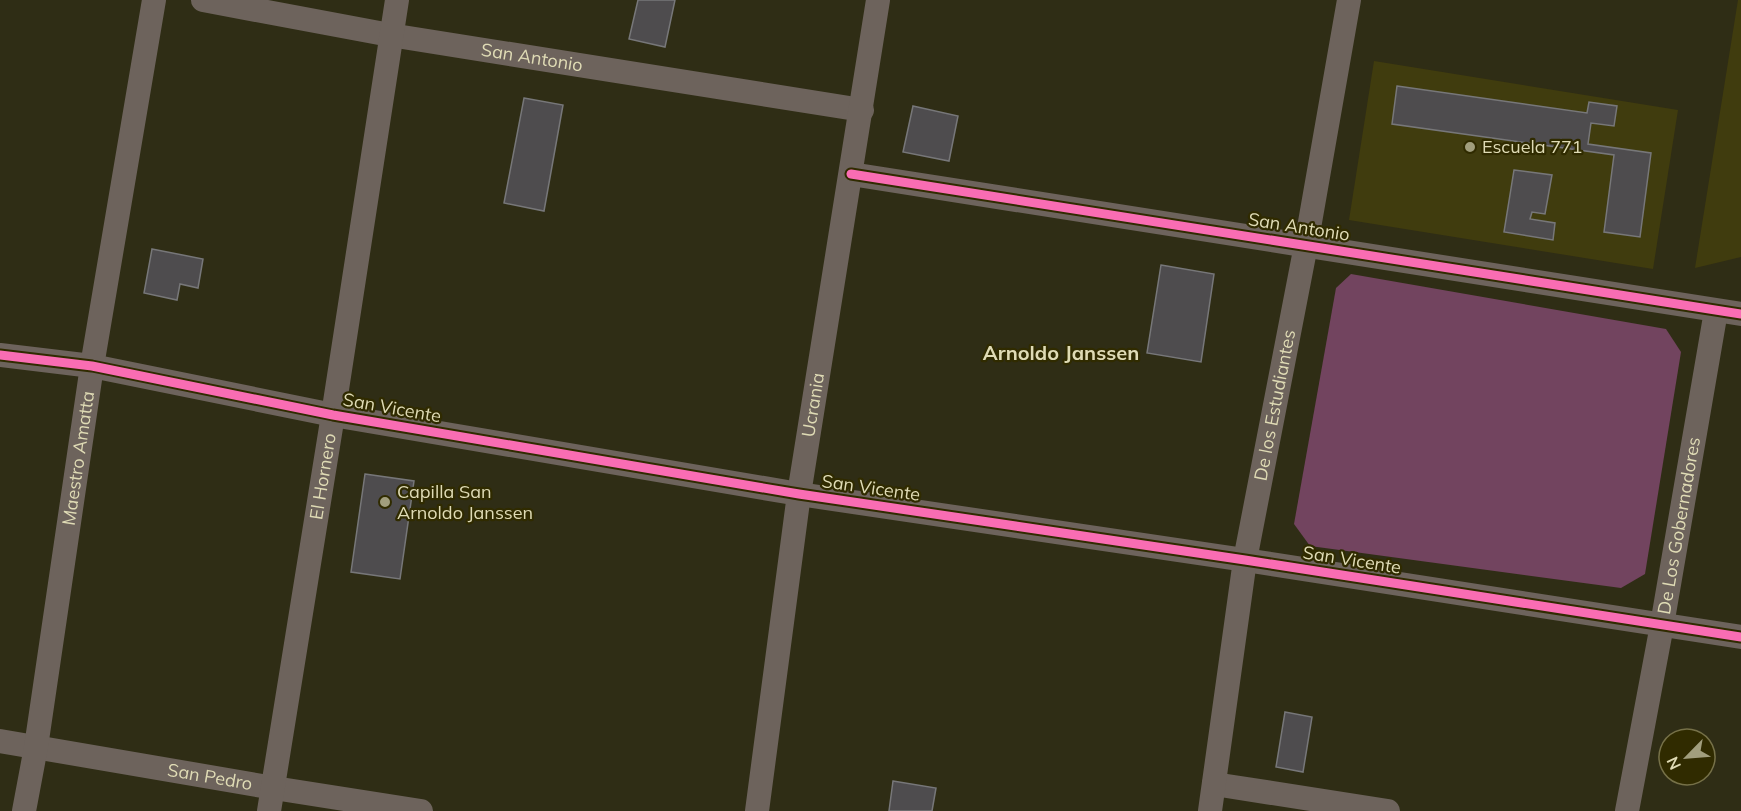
<svg xmlns="http://www.w3.org/2000/svg" width="1741" height="811" viewBox="0 0 1741 811" font-family="Mulish,sans-serif">
	<style>
		.built { fill: #403c0e }
		.green { fill: #72445f }
		.building { fill: #4e4c4e; stroke: #777779; stroke-width: 1.5 }
		.lines { fill: none; stroke-linecap: round; stroke-linejoin: round }
		.street { stroke: #6d635c; stroke-width: 24 }
		.cycleway-casing { stroke: #302b00; stroke-width: 13 }
		.cycleway { stroke: #f96db3; stroke-width: 9 }
		.poi-dot { fill: #a19e7d; stroke: #302b00; stroke-width: 2 }
		.labels { text-anchor: middle; stroke-width: 4.5; stroke-linejoin: round; paint-order: stroke }
		.street-label { font-size: 18px; fill: #dfdbb5; stroke: #302b00 }
		.poi-label { font-size: 18px; fill: #dfdbb5; stroke: #302b00; text-anchor: start }
		.neighbourhood-label { font-size: 20px; font-weight: bold; fill: #dfdbb5; stroke: #302b00 }
	</style>
	<rect width="100%" height="100%" fill="#2f2d15"/>
	<g class="built">
		<polygon points="1738,0 1741,0 1741,257 1695,268"/>
		<polygon points="1374,61 1678,110 1653,269 1349,220"/>
	</g>
	<polygon class="green" points="1351,274 1666,329 1681,352 1645,574 1621,588 1310,546 1294,524 1336,288"/>
	<g class="building">
		<polygon points="638,0 675,0 665,47 629,39"/>
		<polygon points="1397,86 1587,113 1589,102 1617,106 1614,126 1591,123 1588,144 1651,153 1640,237 1604,232 1614,155 1392,124"/>
		<polygon points="524,98 563,105 544,211 504,203"/>
		<polygon points="913,106 958,116 949,161 903,152"/>
		<polygon points="1514,170 1552,175 1545,214 1532,212 1530,219 1555,223 1553,240 1504,232"/>
		<polygon points="152,249 203,259 198,288 180,284 177,300 144,293"/>
		<polygon points="1161,265 1214,274 1201,362 1147,353"/>
		<polygon points="365,474 414,481 400,579 351,572"/>
		<polygon points="1285,712 1312,717 1303,772 1276,767"/>
		<polygon points="893,781 936,788 932,811 889,811"/>
	</g>
	<g class="lines">
		<g class="street">
			<path id="s1" d="M203 0 390 35 862 110"/>
			<polyline points="851,174 1741,314"/>
			<polyline points="0,355 92,366 333,415 799,494 1245,560 1741,637"/>
			<path id="s2" d="M0 741 274 788 421 811"/>
			<polyline points="1214,784 1388,811"/>
			<path id="s3" d="M24 811 36 747 92 366 154 0"/>
			<path id="s4" d="M269 811 333 415 397 0"/>
			<path id="s5" d="M757 811 799 494 878 0"/>
			<path id="s6" d="M1210 811 1245 560 1306 245 1349 0"/>
			<path id="s7" d="M1627 811 1662 625 1716 311"/>
		</g>
		<g class="cycleway-casing">
			<g id="cycleway">
				<polyline points="851,174 1741,314"/>
				<polyline points="0,355 92,366 333,415 799,494 1245,560 1741,637"/>
			</g>
		</g>
		<use href="#cycleway" class="cycleway"/>
	</g>
	<g class="poi-dot">
		<circle cx="1470" cy="147" r="6"/>
		<circle cx="385" cy="502" r="6"/>
	</g>
	<g class="labels">
		<g class="street-label">
			<text dy="6" stroke="none"><textPath href="#s1" startOffset="334">San Antonio</textPath></text>
			<text transform="translate(1299 227) rotate(9)" y="6">San Antonio</text>
			<text dy="6" stroke="none"><textPath href="#s5" startOffset="410">Ucrania</textPath></text>
			<text dy="6" stroke="none"><textPath href="#s6" startOffset="411">De los Estudiantes</textPath></text>
			<text transform="translate(392 408) rotate(10)" y="6">San Vicente</text>
			<text dy="6" stroke="none"><textPath href="#s3" startOffset="357">Maestro Amatta</textPath></text>
			<text dy="6" stroke="none"><textPath href="#s4" startOffset="339">El Hornero</textPath></text>
			<text transform="translate(871 488) rotate(8)" y="6">San Vicente</text>
			<text dy="6" stroke="none"><textPath href="#s7" startOffset="290">De Los Gobernadores</textPath></text>
			<text transform="translate(1352 560) rotate(9)" y="6">San Vicente</text>
			<text dy="6" stroke="none"><textPath href="#s2" startOffset="213">San Pedro</textPath></text>
		</g>
		<g class="poi-label">
			<text x="1482" y="153">Escuela 771</text>
			<text x="397" y="498">Capilla San<tspan x="397" dy="21">Arnoldo Janssen</tspan></text>
		</g>
		<g class="neighbourhood-label">
			<text x="1061" y="360">Arnoldo Janssen</text>
		</g>
	</g>
	<g transform="translate(1687 757) rotate(245)"><circle r="28" fill="#302b00" stroke="#767148" stroke-width="1.5"/>
	<path d="M0-4.5L10 22L0 15L-10 22Z" fill="#a19e7d"/>
	<text y="-9" font-size="16" font-weight="bold" text-anchor="middle" fill="#dfdbb5">N</text>
	</g>
</svg>
